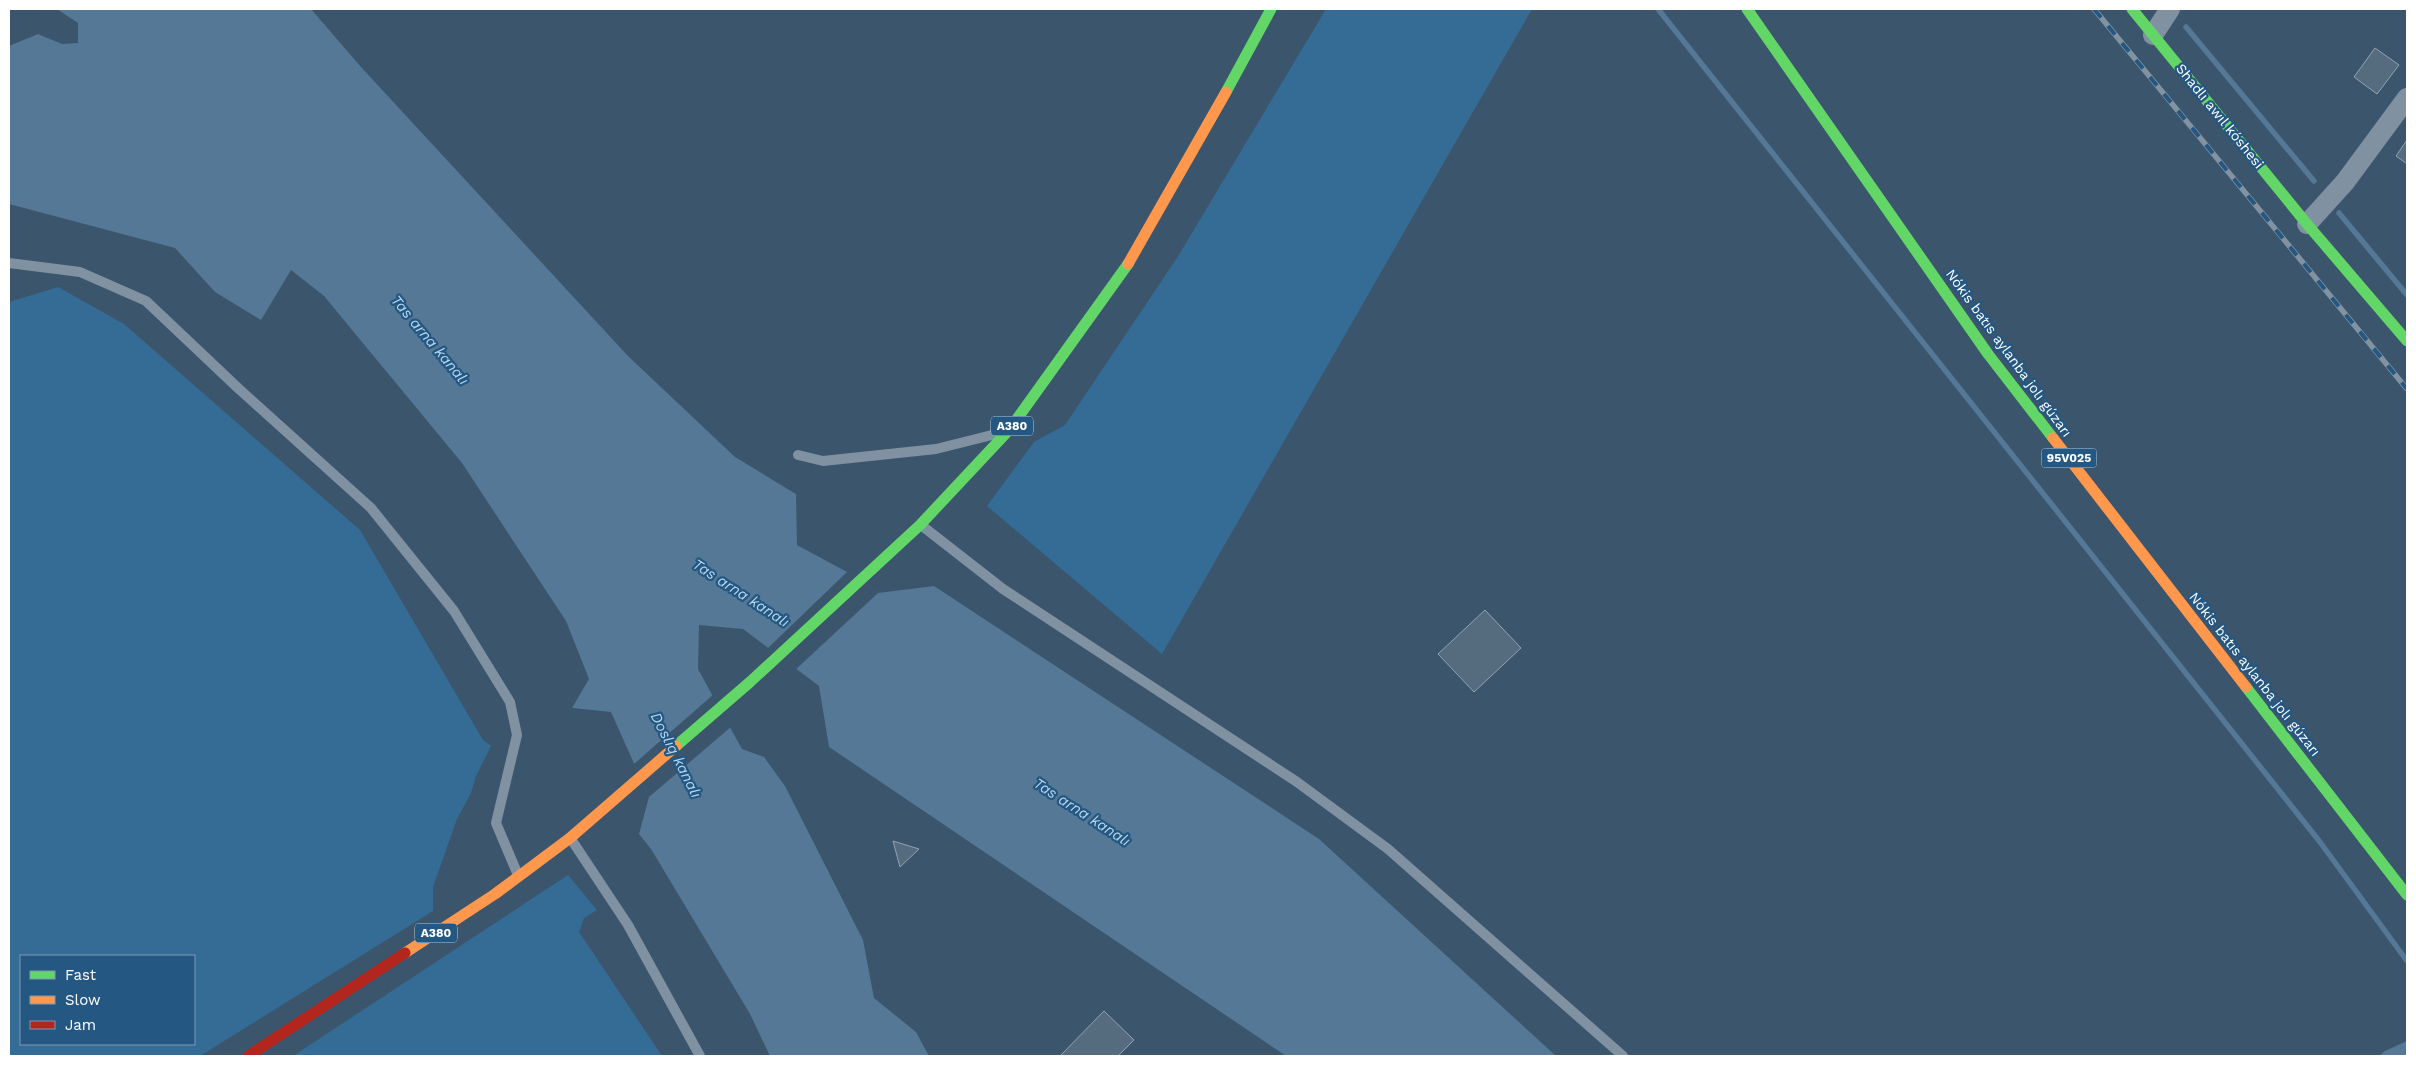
<svg xmlns="http://www.w3.org/2000/svg" width="2416" height="1065" viewBox="0 0 2416 1065" font-family="'Work Sans',sans-serif">
	<style>
		.green { fill: #356c96; fill-rule: evenodd }
		.water { fill: #547895 }
		.pier { fill: #3a556c }
		.lines { fill: none; stroke-linecap: round; stroke-linejoin: round }
		.stream { stroke: #547895; stroke-width: 5.5 }
		.building { fill: #556b7e; stroke: #93a3b1 }
		.lane { stroke: #8092a2; stroke-width: 10 }
		.street { stroke: #8092a2; stroke-width: 20 }
		.fast { stroke: #63d668; stroke-width: 11 }
		.slow { stroke: #ff974d; stroke-width: 11 }
		.jam { stroke: #b3261e; stroke-width: 11 }
		.rail-casing { stroke: #8192a2; stroke-width: 5.5 }
		.rail { stroke: #245782; stroke-width: 4; stroke-dasharray: 11; stroke-linecap: butt }
		.labels { text-anchor: middle; stroke-width: 4.5; stroke-linejoin: round; paint-order: stroke }
		.shield { fill: #245782; stroke: #bdcdda; stroke-width: 1 }
		.shield-label { font-size: 12px; font-weight: bold; fill: #fff }
		.street-label { font-size: 14px; fill: #fff; stroke: #245782 }
		.water-label { font-size: 15px; font-style: italic; fill: #b7d7ef; stroke: #245782 }
	</style>
	<rect width="100%" height="100%" fill="#3a556c"/>
	<g class="green">
		<polygon points="1326,9 1532,9 1162,654 987,506 1034,442 1065,425 1177,258"/>
		<path d="M58 287 124 324 360 530 483 740 491 746 476 776 471 793 457 819 433 887V911L200 1056H9V302ZM194 956V1044H21V956Z"/>
		<polygon points="568,875 597,910 584,918 579,932 662,1056 293,1056"/>
	</g>
	<g class="water">
		<polygon points="57,9 311,9 361,67 628,356 735,457 796,494 797,545 847,572 878,593 934,586 1319,839 1556,1056 1286,1056 829,747 819,686 743,629 699,625 698,669 742,749 764,757 785,786 863,940 874,998 916,1032 929,1056 770,1056 750,1014 651,849 639,834 649,797 611,712 572,708 589,679 566,621 462,463 324,296 291,270 261,320 215,292 175,248 9,204 9,46 38,34 62,44 78,43 78,23"/>
		<polygon points="2407,1041 2407,1056 2379,1056 2385,1051"/>
	</g>
	<g class="pier">
		<polygon points="847,572 878,593 794,671 766,650"/>
		<polygon points="714,694 732,726 649,797 634,764"/>
	</g>
	<g class="lines">
		<g class="stream">
			<polyline points="1658,9 2320,842 2407,961"/>
			<polyline points="2186,27 2314,181"/>
			<polyline points="2339,213 2407,295"/>
		</g>
	</g>
	<g class="building">
		<polygon points="2375,48 2399,65 2377,94 2354,77"/>
		<polygon points="2407,140 2407,164 2396,156"/>
		<polygon points="1485,610 1521,648 1474,692 1438,654"/>
		<polygon points="893,841 919,849 900,867"/>
		<polygon points="1104,1011 1134,1040 1118,1056 1060,1056"/>
	</g>
	<g class="lines">
		<g class="lane">
			<polyline points="9,263 80,272 146,301 239,389 371,508 454,611 510,702 517,735 496,823 518,875"/>
			<polyline points="798,455 823,461 936,449 996,434"/>
			<polyline points="921,525 1003,589 1297,782 1388,849 1623,1056"/>
			<polyline points="571,839 628,925 700,1056"/>
		</g>
		<g class="street">
			<polyline points="2153,35 2170,9"/>
			<polyline points="2307,224 2345,182 2407,98"/>
		</g>
		<g class="fast">
			<polyline points="1747,9 1988,354 2053,438"/>
			<polyline points="2132,9 2307,224 2407,341"/>
			<polyline points="1226,92 1271,9"/>
			<polyline points="2246,687 2407,895"/>
			<polyline points="676,746 750,682 920,525 1009,430 1128,264"/>
		</g>
		<g class="slow">
			<polyline points="1128,264 1226,92"/>
			<polyline points="2053,438 2246,687"/>
			<polyline points="405,953 495,894 570,838 676,746"/>
		</g>
		<polyline class="jam" points="248,1056 405,953"/>
		<g class="rail-casing">
			<polyline id="rail" points="2094,9 2407,389"/>
		</g>
		<use href="#rail" class="rail"/>
	</g>
	<g class="labels">
		<g class="shield">
			<rect x="991" y="416.5" width="42" height="19" rx="4"/>
			<rect x="2041.5" y="448.5" width="55" height="19" rx="4"/>
			<rect x="415" y="923.5" width="42" height="19" rx="4"/>
		</g>
		<g class="shield-label">
			<text x="1012" y="430">A380</text>
			<text x="2069" y="462">95V025</text>
			<text x="436" y="937">A380</text>
		</g>
		<g class="street-label">
			<text transform="translate(2220 116) rotate(51)" y="5">Shadlı awıl kóshesi</text>
			<text transform="translate(2009 353) rotate(54)" y="5">Nókis batıs aylanba jolı gúzarı</text>
			<text transform="translate(2255 674) rotate(52)" y="5">Nókis batıs aylanba jolı gúzarı</text>
		</g>
		<g class="water-label">
			<text transform="translate(430 340) rotate(50)" y="5">Tas arna kanalı</text>
			<text transform="translate(741 593) rotate(33)" y="5">Tas arna kanalı</text>
			<text transform="translate(676 755) rotate(63)" y="5">Doslıq kanalı</text>
			<text transform="translate(1082 812) rotate(33)" y="5">Tas arna kanalı</text>
		</g>
	</g>
	<rect width="2416" height="1065" fill="none" stroke="#ffffff" stroke-width="20"/>
	<rect x="20" y="955" width="175" height="90" fill="#245782" stroke="#7c9ab4"/>
	<rect x="30" y="971" width="25" height="8" fill="#63d668" stroke="#7c9ab4"/>
	<text x="65" y="980" font-size="15" fill="#ffffff">Fast</text>
	<rect x="30" y="996" width="25" height="8" fill="#ff974d" stroke="#7c9ab4"/>
	<text x="65" y="1005" font-size="15" fill="#ffffff">Slow</text>
	<rect x="30" y="1021" width="25" height="8" fill="#b3261e" stroke="#7c9ab4"/>
	<text x="65" y="1030" font-size="15" fill="#ffffff">Jam</text>
</svg>
